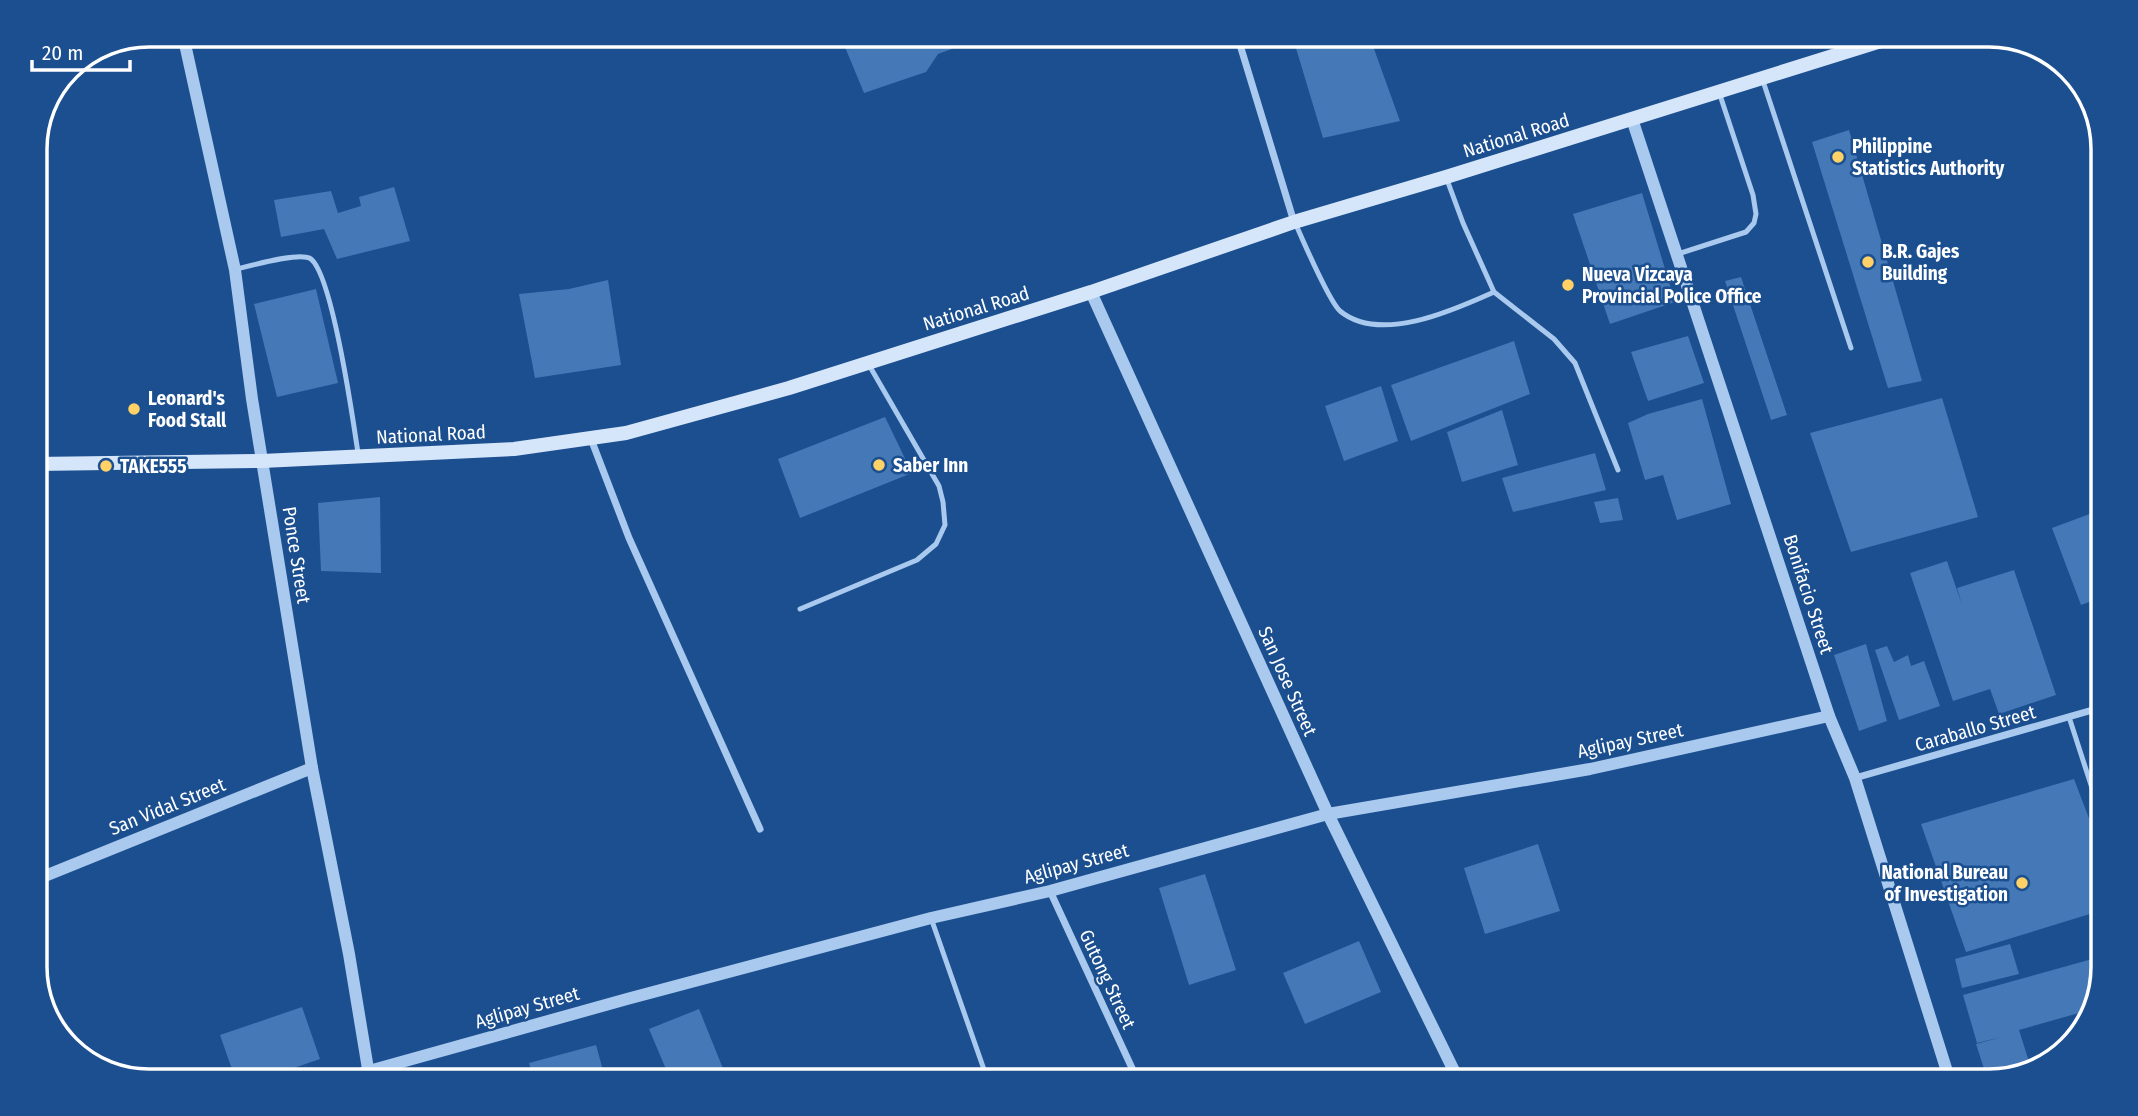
<svg xmlns="http://www.w3.org/2000/svg" width="2138" height="1116" viewBox="0 0 2138 1116" font-family="'Fira Sans Condensed',sans-serif">
	<style>
		.building { fill: #4478b7 }
		.lines { fill: none; stroke-linecap: round; stroke-linejoin: round }
		.service { stroke: #a9c9ee; stroke-width: 5 }
		.minor { stroke: #a9c9ee; stroke-width: 7 }
		.tertiary { stroke: #a9c9ee; stroke-width: 12 }
		.secondary { stroke: #d6e6fa; stroke-width: 14 }
		.poi-dot { fill: #ffd166; stroke: #1b4f8f; stroke-width: 2.5 }
		.labels { text-anchor: middle; stroke-width: 5; stroke-linejoin: round; paint-order: stroke }
		.street-label { font-size: 19px; fill: #fff; stroke: #1b4f8f }
		.poi-label { font-size: 19px; font-weight: bold; fill: #fff; stroke: #1b4f8f; text-anchor: start }
		.rim { fill: none; stroke: #fff; stroke-width: 3.5 }
	</style>
	<rect width="100%" height="100%" fill="#1b4f8f"/>
	<g class="building">
		<polygon points="840,35 990,35 938,54 926,72 864,93"/>
		<polygon points="1292,35 1369,35 1400,121 1323,138"/>
		<polygon points="1849,130 1922,381 1888,388 1812,142"/>
		<polygon points="394,187 410,241 337,259 324,229 281,237 274,200 331,191 338,213 361,206 359,197"/>
		<polygon points="1642,193 1675,302 1610,324 1573,214"/>
		<polygon points="1741,277 1787,415 1771,420 1725,281"/>
		<polygon points="608,280 621,365 535,378 519,294 569,289"/>
		<polygon points="316,289 338,383 277,397 254,304"/>
		<polygon points="1688,336 1704,383 1648,401 1631,352"/>
		<polygon points="1514,341 1530,394 1411,441 1391,385"/>
		<polygon points="1381,386 1398,441 1344,461 1325,406"/>
		<polygon points="1942,398 1978,517 1851,552 1810,433"/>
		<polygon points="1702,399 1731,504 1677,520 1663,475 1645,480 1628,423 1648,414"/>
		<polygon points="1502,410 1518,465 1462,482 1447,432"/>
		<polygon points="885,417 912,473 800,518 778,459"/>
		<polygon points="1595,453 1606,490 1513,512 1502,478"/>
		<polygon points="380,497 381,573 321,571 318,503"/>
		<polygon points="1618,498 1623,520 1600,523 1594,502"/>
		<polygon points="2103,509 2103,597 2081,605 2052,528"/>
		<polygon points="1947,561 1962,605 1957,588 2014,570 2056,695 1999,714 1990,689 1953,701 1910,573"/>
		<polygon points="1866,644 1887,721 1859,731 1834,655"/>
		<polygon points="1887,646 1894,662 1908,655 1911,666 1924,661 1940,706 1899,720 1875,650"/>
		<polygon points="2074,779 2103,855 2103,910 1966,952 1921,824"/>
		<polygon points="1538,844 1560,911 1485,934 1464,868"/>
		<polygon points="1205,874 1236,970 1189,985 1159,888"/>
		<polygon points="1359,941 1381,992 1305,1024 1283,973"/>
		<polygon points="2010,944 2019,974 1962,988 1955,959"/>
		<polygon points="2103,956 2103,967 2093,1009 2019,1030 2031,1068 1988,1081 1976,1044 2002,1037 1977,1043 1963,995"/>
		<polygon points="302,1007 320,1059 256,1081 236,1081 220,1035"/>
		<polygon points="699,1009 728,1081 671,1081 649,1029"/>
		<polygon points="596,1045 606,1081 534,1081 529,1063"/>
		<polygon points="475,1073 477,1081 446,1081 446,1080"/>
	</g>
	<g class="lines">
		<g class="service">
			<polyline points="1762,78 1851,348"/>
			<polyline points="1446,177 1463,223 1494,292 1554,339 1575,363 1618,470"/>
			<path d="M1296 225C1304 242 1328 300 1340 311 1380 344 1454 310 1494 292"/>
			<polyline points="1678,254 1746,232 1754,223 1756,214 1753,195 1719,92"/>
			<path d="M237 269C250 266 301 251 311 259 333 277 353 420 358 453"/>
			<polyline points="800,609 917,560 936,544 945,525 943,502 939,486 869,365"/>
			<polyline points="2069,717 2103,822"/>
			<polyline points="931,918 988,1081"/>
		</g>
		<g class="minor">
			<polyline points="1237,35 1294,222"/>
			<polyline points="591,439 629,538 760,829"/>
			<polyline points="1855,778 2103,707"/>
			<polyline points="1050,891 1138,1081"/>
		</g>
		<g class="tertiary">
			<polyline points="183,35 235,270 252,399 312,768 349,954 370,1081"/>
			<polyline points="1632,119 1829,716 1855,778 1950,1081"/>
			<polyline points="1091,292 1328,814 1459,1081"/>
			<polyline points="35,880 312,768"/>
			<polyline points="340,1081 369,1071 627,999 931,918 1050,891 1328,814 1590,769 1829,716"/>
		</g>
		<polyline class="secondary" points="35,464 262,461 514,449 626,433 789,388 1091,292 1294,222 1446,177 1900,35"/>
	</g>
	<g class="poi-dot">
		<circle cx="1838" cy="157" r="7"/>
		<circle cx="1868" cy="262" r="7"/>
		<circle cx="1568" cy="285" r="7"/>
		<circle cx="134" cy="409" r="7"/>
		<circle cx="879" cy="465" r="7"/>
		<circle cx="106" cy="466" r="7"/>
		<circle cx="2022" cy="883" r="7"/>
	</g>
	<g class="labels">
		<g class="street-label">
			<text transform="translate(1516 135) rotate(-17)" y="7">National Road</text>
			<text transform="translate(976 308) rotate(-17)" y="7">National Road</text>
			<text transform="translate(431 434) rotate(-3)" y="7">National Road</text>
			<text transform="translate(297 555) rotate(81)" y="7">Ponce Street</text>
			<text transform="translate(1809 594) rotate(72)" y="7">Bonifacio Street</text>
			<text transform="translate(1288 681) rotate(66)" y="7">San Jose Street</text>
			<text transform="translate(1975 728) rotate(-16)" y="7">Caraballo Street</text>
			<text transform="translate(1630 740) rotate(-12)" y="7">Aglipay Street</text>
			<text transform="translate(167 806) rotate(-22)" y="7">San Vidal Street</text>
			<text transform="translate(1076 863) rotate(-15)" y="7">Aglipay Street</text>
			<text transform="translate(1108 979) rotate(65)" y="7">Gutong Street</text>
			<text transform="translate(527 1007) rotate(-16)" y="7">Aglipay Street</text>
		</g>
		<g class="poi-label">
			<text x="1852" y="153">Philippine<tspan x="1852" dy="22">Statistics Authority</tspan></text>
			<text x="1882" y="258">B.R. Gajes<tspan x="1882" dy="22">Building</tspan></text>
			<text x="1582" y="281">Nueva Vizcaya<tspan x="1582" dy="22">Provincial Police Office</tspan></text>
			<text x="148" y="405">Leonard's<tspan x="148" dy="22">Food Stall</tspan></text>
			<text x="893" y="472">Saber Inn</text>
			<text x="120" y="473">TAKE555</text>
			<text x="2008" y="879" text-anchor="end">National Bureau<tspan x="2008" dy="22">of Investigation</tspan></text>
		</g>
	</g>
	<path d="M0 0H2138V1116H0ZM149 47H1989A102 102 0 0 1 2091 149V967A102 102 0 0 1 1989 1069H149A102 102 0 0 1 47 967V149A102 102 0 0 1 149 47Z" fill="#1b4f8f" fill-rule="evenodd"/>
	<path class="rim" d="M149 47H1989A102 102 0 0 1 2091 149V967A102 102 0 0 1 1989 1069H149A102 102 0 0 1 47 967V149A102 102 0 0 1 149 47Z"/>
	<path d="M32 60v10h98v-10" fill="none" stroke="#ffffff" stroke-width="3.5"/>
	<text x="42" y="60" font-size="21" fill="#ffffff" stroke="#1b4f8f" stroke-width="5" paint-order="stroke">20 m</text>
</svg>
